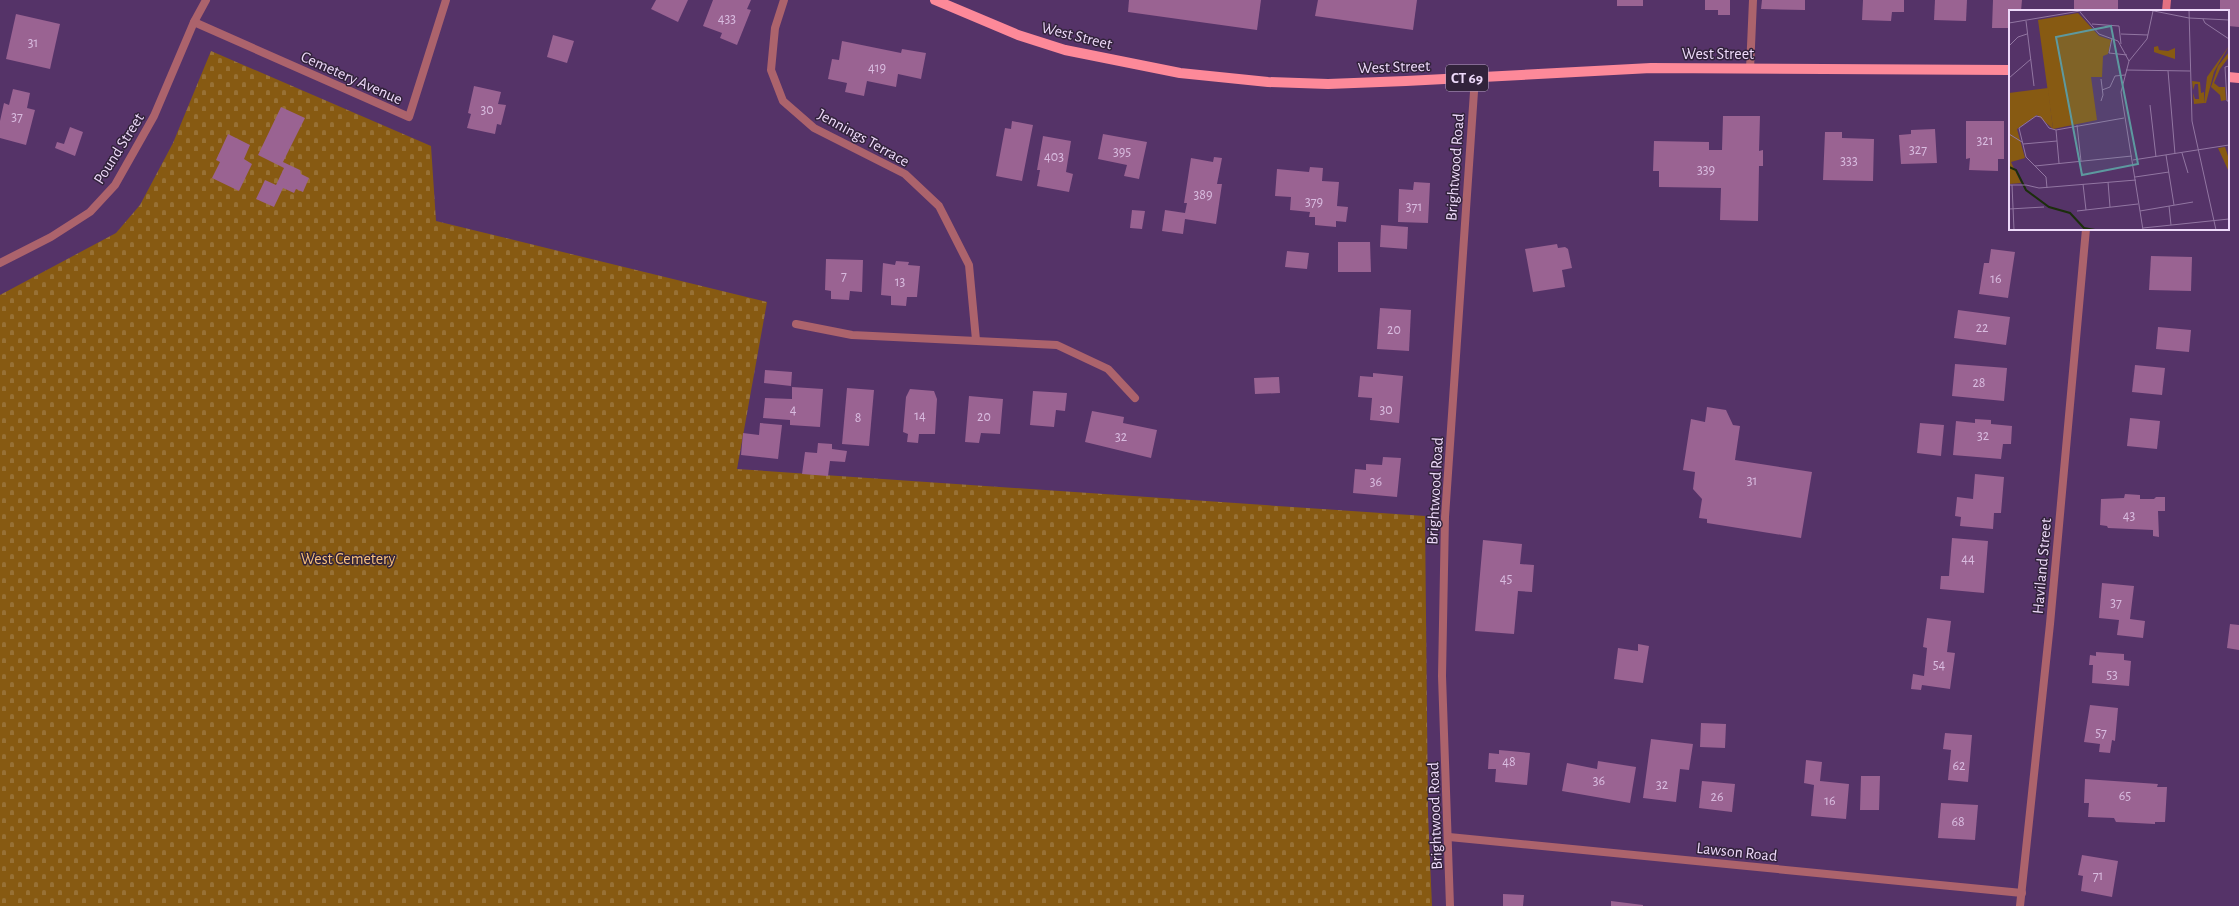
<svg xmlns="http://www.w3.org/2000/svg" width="2239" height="906" viewBox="0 0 2239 906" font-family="'Alegreya Sans',sans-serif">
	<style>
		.cemetery { fill: url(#cemetery-stones) }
		.building { fill: #9a6392 }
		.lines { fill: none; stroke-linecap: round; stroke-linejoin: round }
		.lane { stroke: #ac636c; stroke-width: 8 }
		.street { stroke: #ac636c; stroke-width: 8 }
		.secondary { stroke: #e37182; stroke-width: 8 }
		.primary { stroke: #fd8999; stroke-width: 10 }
		.labels { text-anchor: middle; stroke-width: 3; stroke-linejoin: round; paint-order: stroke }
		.number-label { font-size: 14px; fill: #d9bce0 }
		.shield { fill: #32233b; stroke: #b6a3c1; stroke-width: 1 }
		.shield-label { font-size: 15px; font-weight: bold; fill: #eedafa }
		.street-label { font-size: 16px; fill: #eedafa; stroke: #32233b }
		.park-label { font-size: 16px; fill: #f8c17c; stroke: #32233b }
		.inset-river { fill: none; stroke: #1c2e0c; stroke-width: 2 }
		.inset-road { fill: none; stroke: #9276a2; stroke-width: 1 }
		.view { fill: #5d999f; fill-opacity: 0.15; stroke: #5d999f; stroke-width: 2 }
		.inset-edge { fill: none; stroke: #eedafa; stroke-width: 2 }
	</style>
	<defs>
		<pattern id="cemetery-stones" width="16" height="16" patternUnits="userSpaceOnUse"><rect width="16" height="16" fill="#875a12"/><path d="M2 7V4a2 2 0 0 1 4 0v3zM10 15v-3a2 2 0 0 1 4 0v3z" fill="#987135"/></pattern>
	</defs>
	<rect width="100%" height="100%" fill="#553368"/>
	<polygon class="cemetery" points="211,51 431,146 436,221 767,302 737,469 1425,516 1428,814 1432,906 0,906 0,295 116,233 140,205 173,143"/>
	<g class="building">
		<polygon points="656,0 688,0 678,22 651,9"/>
		<polygon points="713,0 751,0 747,9 751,10 737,45 720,38 722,33 703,26"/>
		<polygon points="1129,0 1261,0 1257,30 1128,12"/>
		<polygon points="1318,0 1417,0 1413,30 1315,16"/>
		<rect x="1617" y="0" width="26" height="6"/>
		<polygon points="1705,0 1730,0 1730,15 1718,15 1718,10 1705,10"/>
		<polygon points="1762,0 1805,0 1805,10 1761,9"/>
		<polygon points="1863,0 1904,0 1904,12 1892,12 1891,21 1862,20"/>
		<polygon points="1935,0 1967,0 1966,21 1934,20"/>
		<polygon points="1993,0 2022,0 2021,11 2010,11 2010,28 1992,28"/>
		<rect x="2074" y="0" width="44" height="11"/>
		<polygon points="2220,0 2239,0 2239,27 2228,26 2228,11 2220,11"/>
		<polygon points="16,14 60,24 50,69 6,59"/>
		<polygon points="553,35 574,41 567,63 547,57"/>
		<polygon points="842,41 901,53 902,49 926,53 921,79 898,74 896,87 867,81 864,96 845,92 847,83 828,79 832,59 839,60"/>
		<polygon points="474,86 501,92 498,104 506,105 501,125 497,124 495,134 467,128 471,114 468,113"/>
		<polygon points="13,89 30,93 27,108 35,110 26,145 0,138 0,121 4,103 9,105"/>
		<polygon points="281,107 305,118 283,162 300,170 301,174 309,178 303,192 296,189 294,193 283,188 274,207 256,199 265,180 276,185 284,168 258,155"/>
		<polygon points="1723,116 1760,116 1759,151 1763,150 1763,166 1759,166 1758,221 1720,220 1721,188 1659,187 1659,171 1653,171 1654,141 1709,142 1709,150 1722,150"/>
		<polygon points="1012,121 1033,125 1022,181 996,176 1005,128 1011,129"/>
		<polygon points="1966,121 2004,121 2004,159 1998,159 1998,171 1969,170 1970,158 1966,159"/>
		<polygon points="70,127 83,132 75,156 55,148 57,142 64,144"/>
		<polygon points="1935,129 1937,163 1901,164 1899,135 1911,134 1911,130"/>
		<polygon points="1825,132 1842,132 1842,138 1874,139 1873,181 1823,180"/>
		<polygon points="228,134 250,145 244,159 252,164 239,191 212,178 220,162 216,160"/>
		<polygon points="1103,134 1147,142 1139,179 1124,176 1127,165 1098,159"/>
		<polygon points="1043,136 1071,141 1066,172 1073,174 1069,192 1037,186 1040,170 1037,170"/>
		<polygon points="1214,157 1222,158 1217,184 1222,184 1216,224 1185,219 1183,234 1162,231 1165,210 1185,213 1187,203 1184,203 1191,158 1213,162"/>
		<polygon points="1310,167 1323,168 1322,181 1339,182 1337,206 1348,207 1346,222 1336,221 1336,227 1315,225 1315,217 1309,217 1310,212 1290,210 1291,197 1275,196 1277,169 1309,172"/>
		<polygon points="1414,182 1430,183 1428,223 1398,222 1399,189 1413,190"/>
		<polygon points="1132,210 1145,211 1142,229 1130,228"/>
		<polygon points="1381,225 1408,227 1407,249 1380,247"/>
		<polygon points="1338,242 1370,242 1371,272 1338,272"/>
		<polygon points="1557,244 1558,248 1565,247 1568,249 1572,268 1562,270 1565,287 1533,292 1525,249"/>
		<polygon points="1991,249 2015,252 2008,298 1979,294 1984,263 1989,263"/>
		<polygon points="1287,251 1309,253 1307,269 1285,267"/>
		<polygon points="2151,256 2192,257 2191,291 2149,290"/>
		<polygon points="826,259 863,260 862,292 850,291 849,300 831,299 831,291 825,290"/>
		<polygon points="896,261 909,262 908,265 920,266 917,297 907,297 906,306 891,305 891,296 881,295 883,263 895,265"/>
		<polygon points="1380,308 1411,310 1409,351 1377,349"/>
		<polygon points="1958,310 2010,317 2006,345 1954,338"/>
		<polygon points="2158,327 2191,330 2189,352 2156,349"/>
		<polygon points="1955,364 2007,368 2004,401 1952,396"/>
		<polygon points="2135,365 2165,368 2162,395 2132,392"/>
		<polygon points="765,370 792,372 791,386 764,383"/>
		<polygon points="1373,373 1403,376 1399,423 1370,420 1372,398 1358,397 1360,376 1373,377"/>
		<polygon points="1279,377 1280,393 1255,394 1254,378"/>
		<polygon points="792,387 823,389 820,427 790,425 790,420 763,418 765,398 792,399"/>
		<polygon points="847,388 874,390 869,446 842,444"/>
		<polygon points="910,389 934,391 937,399 935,434 919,434 918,443 907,442 908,434 903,432 906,397"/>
		<polygon points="1033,391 1067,393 1065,411 1056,410 1054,427 1030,425"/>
		<polygon points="969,396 1003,399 1000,434 981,433 979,443 965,442"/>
		<polygon points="1707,407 1726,410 1733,425 1740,426 1735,460 1812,472 1801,538 1707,523 1707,519 1699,518 1702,499 1693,489 1695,472 1683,470 1691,419 1705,422"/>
		<polygon points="1092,411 1124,417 1123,423 1157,430 1151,458 1085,442"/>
		<polygon points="2130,418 2160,421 2157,449 2127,446"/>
		<polygon points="1975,419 1991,420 1991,424 2012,426 2011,444 2003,444 2001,459 1953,455 1956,421 1975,423"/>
		<polygon points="760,423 782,425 778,459 741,455 743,433 759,435"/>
		<polygon points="1920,423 1944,425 1941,456 1917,453"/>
		<polygon points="818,443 832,444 832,449 847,451 845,462 830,461 828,476 802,474 805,452 817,453"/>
		<polygon points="1383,457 1401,458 1397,497 1353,493 1355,469 1366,470 1366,464 1382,465"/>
		<polygon points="1975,474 2004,477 2001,513 1994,513 1993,529 1960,526 1961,517 1955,516 1957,497 1973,499"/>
		<polygon points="2125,494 2140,495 2140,499 2154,499 2156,497 2165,497 2165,511 2158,511 2159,537 2153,536 2153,530 2108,528 2107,526 2100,525 2101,499 2124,498"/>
		<polygon points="1952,538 1988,541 1984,593 1940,589 1941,576 1949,576"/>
		<polygon points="1483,540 1522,544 1520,564 1534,565 1532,592 1518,591 1514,634 1475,631"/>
		<polygon points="2102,583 2134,586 2130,619 2145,621 2143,638 2117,635 2119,620 2099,618"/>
		<polygon points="1927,618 1951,621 1947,652 1955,653 1950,689 1922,685 1921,690 1911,689 1913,674 1924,676 1927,648 1923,647"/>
		<polygon points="2230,624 2239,625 2239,650 2227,648"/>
		<polygon points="1638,644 1649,646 1643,683 1614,679 1618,648 1638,651"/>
		<polygon points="2096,652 2124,654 2124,660 2131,661 2129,686 2092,683 2093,665 2089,665 2090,655 2096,656"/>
		<polygon points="2090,705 2118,708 2115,741 2112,740 2110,753 2099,752 2100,744 2084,742"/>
		<polygon points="1701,723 1726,724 1725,748 1700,747"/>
		<polygon points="1945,733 1972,735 1968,782 1948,780 1951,750 1943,749"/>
		<polygon points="1651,739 1693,744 1689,770 1680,769 1676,802 1643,798"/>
		<polygon points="1499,750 1530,753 1527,785 1495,782 1496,769 1488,769 1489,753 1499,754"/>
		<polygon points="1806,760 1822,762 1820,781 1849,784 1846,819 1811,816 1814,785 1804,783"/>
		<polygon points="1598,761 1636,767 1630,803 1562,791 1567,763 1597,769"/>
		<polygon points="1861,776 1880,776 1879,810 1860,810"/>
		<polygon points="2085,779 2158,784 2157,787 2167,787 2165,822 2155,822 2155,824 2116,822 2114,818 2088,817 2089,803 2084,803"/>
		<polygon points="1702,781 1735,784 1732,812 1699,808"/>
		<polygon points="1941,803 1978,805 1975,840 1938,838"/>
		<polygon points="2082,855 2118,861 2112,897 2081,891 2083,876 2078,875"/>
		<polygon points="1503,894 1524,895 1523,906 1503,906"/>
		<polygon points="1611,901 1643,905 1643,906 1611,906"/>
	</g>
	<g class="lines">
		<polyline class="lane" points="1750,69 1753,0"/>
		<g class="street">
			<polyline points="784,0 775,28 771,70 783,101 814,128 905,174 939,206 969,265 976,340"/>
			<polyline points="194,22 409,117 446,0"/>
			<polyline points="0,263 51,237 90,212 115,185 154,116 194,22 206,0"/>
			<polyline points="796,324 852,335 1057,345 1108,369 1135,398"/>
			<polyline points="1449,837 2022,893"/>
			<polyline points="1450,906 1442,676 1445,517 1475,77"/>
			<polyline points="2020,906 2050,624 2086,229"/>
		</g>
		<polyline class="secondary" points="2166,11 2167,0"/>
		<g class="primary">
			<polyline points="935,0 1018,35 1065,50 1180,73 1268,82 1328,84 1406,81 1651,68 2010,70"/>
			<polyline points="2228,77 2239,78"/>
		</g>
	</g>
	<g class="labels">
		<g class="number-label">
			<text x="727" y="23">433</text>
			<text x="33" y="47">31</text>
			<text x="877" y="72">419</text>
			<text x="487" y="114">30</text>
			<text x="17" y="121">37</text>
			<text x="1985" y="145">321</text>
			<text x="1918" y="154">327</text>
			<text x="1122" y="156">395</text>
			<text x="1054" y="161">403</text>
			<text x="1849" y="165">333</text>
			<text x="1706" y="174">339</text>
			<text x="1203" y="199">389</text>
			<text x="1314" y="206">379</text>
			<text x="1414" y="211">371</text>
			<text x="844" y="280">7</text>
			<text x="1996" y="283">16</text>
			<text x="900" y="286">13</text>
			<text x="1982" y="332">22</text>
			<text x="1394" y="334">20</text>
			<text x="1979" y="387">28</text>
			<text x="793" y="414">4</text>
			<text x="1386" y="414">30</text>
			<text x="920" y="420">14</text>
			<text x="984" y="421">20</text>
			<text x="858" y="422">8</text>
			<text x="1983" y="440">32</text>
			<text x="1121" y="441">32</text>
			<text x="1752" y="485">31</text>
			<text x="1376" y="486">36</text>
			<text x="2129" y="520">43</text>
			<text x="1968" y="563">44</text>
			<text x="1506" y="583">45</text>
			<text x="2116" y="607">37</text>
			<text x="1939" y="669">54</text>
			<text x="2112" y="679">53</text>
			<text x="2101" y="737">57</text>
			<text x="1509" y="766">48</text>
			<text x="1959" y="770">62</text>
			<text x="1599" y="785">36</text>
			<text x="1662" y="789">32</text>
			<text x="2125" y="800">65</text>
			<text x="1717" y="801">26</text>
			<text x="1830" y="805">16</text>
			<text x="1958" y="826">68</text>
			<text x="2098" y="880">71</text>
		</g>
		<rect class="shield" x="1446" y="65" width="42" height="26" rx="3"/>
		<g class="shield-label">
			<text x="1467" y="83">CT 69</text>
		</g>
		<g class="street-label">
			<text transform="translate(1077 35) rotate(14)" y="6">West Street</text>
			<text x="1718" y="59">West Street</text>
			<text transform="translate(1394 66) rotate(-2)" y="6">West Street</text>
			<text transform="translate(352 77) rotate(24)" y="6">Cemetery Avenue</text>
			<text transform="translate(864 137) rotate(29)" y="6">Jennings Terrace</text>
			<text transform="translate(118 148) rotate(-58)" y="6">Pound Street</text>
			<text transform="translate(1454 167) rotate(-86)" y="6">Brightwood Road</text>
			<text transform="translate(1434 491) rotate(-87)" y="6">Brightwood Road</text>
			<text transform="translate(2041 566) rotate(-85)" y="6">Haviland Street</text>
			<text transform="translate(1434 816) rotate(-92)" y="6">Brightwood Road</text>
			<text transform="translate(1737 851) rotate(6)" y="6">Lawson Road</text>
		</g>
		<g class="park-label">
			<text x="348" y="564">West Cemetery</text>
		</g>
	</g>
	<g transform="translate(2009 10)">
		<rect width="220" height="220" fill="#553368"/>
		<path d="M183 71 191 72 192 83 195 82V93L185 94 184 83 186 89H190L189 74H186L184 80Z" fill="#875a12"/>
		<path d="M149 36 150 40 159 41 166 38V49L145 42V37ZM220 36 205 62 197 93H195L198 67ZM220 42V47L211 59 205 73 210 77H216L217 90 212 91 211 85 202 77 209 56ZM216 137 220 149V162L209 138Z" fill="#875a12"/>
		<path d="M69 3 90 26 102 30 99 44 94 46 93 67H82L88 110 44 119 29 10Z" fill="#875a12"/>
		<path d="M39 78 44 119 28 105 8 119 16 148 2 152 12 173 0 174V83Z" fill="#875a12"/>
		<path class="inset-river" d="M0 157 7 160 17 180 40 197 61 203 75 218 86 220"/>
		<path class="inset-road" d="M140 0 180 8 220 10M180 0 183 111 207 220M71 2 90 24 109 31 120 51M194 9 196 13 220 29M17 11 25 76M0 13 77 0M83 14 110 16 112 34M112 24 139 25M103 28 100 43 118 45M0 36 9 27 18 24M220 56 216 57 218 91H220M117 60 181 61M159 61 166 144M0 68 22 49M93 80 101 77 106 66 116 65M92 91 94 85 92 69M141 95 147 147M68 115 72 151M10 118 27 106 32 107 40 118 47 120 115 108M10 118 17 147 37 167 38 178M47 120 50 153M0 124 13 132M14 134 48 131M173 143 179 163M157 145 165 195M124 150 220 135M26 156 123 146M126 167 160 162M99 172 101 197M74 174 77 200M0 175H17L30 178 127 170M3 175 5 220M160 196 162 215M0 199 35 197M68 201 129 194M131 201 184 192M134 218 220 209M134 220 112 82 120 51 138 29 144 1"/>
		<path class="view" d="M102 16 129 154 73 165 47 27Z"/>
		<rect width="220" height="220" class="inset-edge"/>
	</g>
</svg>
